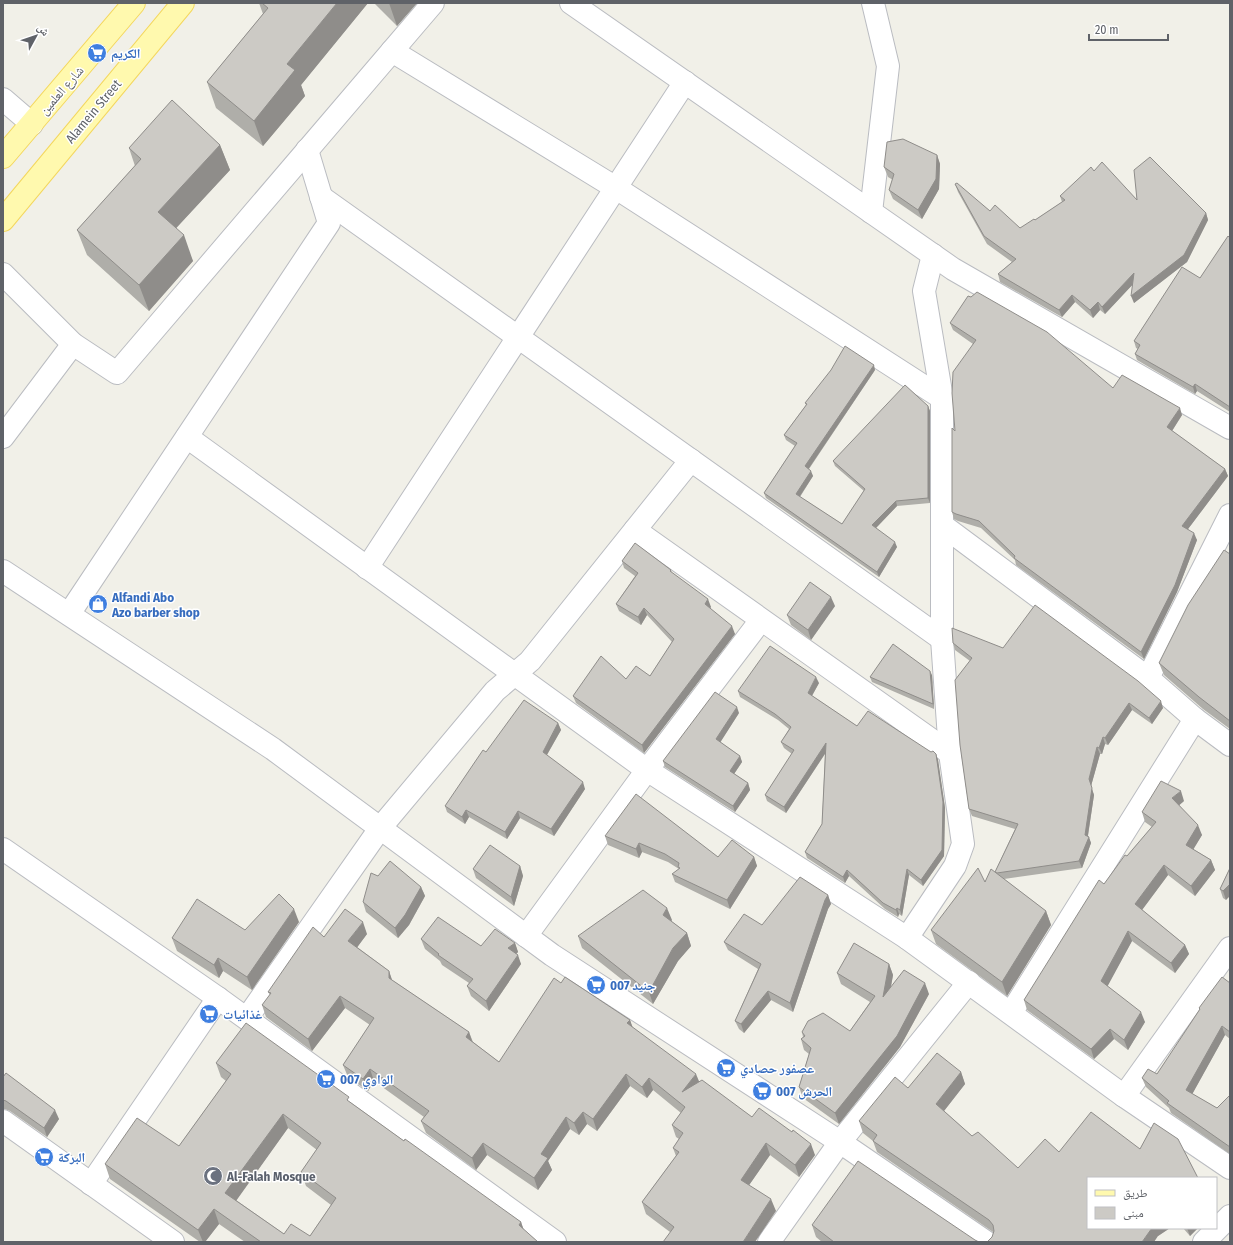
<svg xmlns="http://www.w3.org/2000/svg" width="1233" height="1245" viewBox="0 0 1233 1245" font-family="'Fira Sans Condensed','Noto Naskh Arabic',sans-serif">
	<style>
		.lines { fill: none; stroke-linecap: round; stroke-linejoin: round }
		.minor-casing { stroke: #babcc1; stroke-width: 24 }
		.major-casing { stroke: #f4d75e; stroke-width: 24 }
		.minor { stroke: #fff; stroke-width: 22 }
		.major { stroke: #fff9ae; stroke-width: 22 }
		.wall { fill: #afaea9; fill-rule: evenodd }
		.shaded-wall { fill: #8f8d8a }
		.building { fill: #cccac5; stroke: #8f8d8a; fill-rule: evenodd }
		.labels { text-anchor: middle; stroke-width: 3; stroke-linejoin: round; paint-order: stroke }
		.shop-label { font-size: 13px; font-weight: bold; fill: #366cbe; stroke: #fff; text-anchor: start }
		.street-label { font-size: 13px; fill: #5f6268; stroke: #fff }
		.worship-label { font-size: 13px; font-weight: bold; fill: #5b616d; stroke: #fff; text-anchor: start }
	</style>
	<rect width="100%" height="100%" fill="#f1f0e8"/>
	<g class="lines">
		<g class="minor-casing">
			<g id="minor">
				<polyline points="571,3 953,269 1230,428"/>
				<polyline points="392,51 616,188 942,398"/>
				<polyline points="3,99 32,124"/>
				<polyline points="321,197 942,639"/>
				<polyline points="871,212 888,66 873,3"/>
				<polyline points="3,274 73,344 117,373 433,3"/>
				<polyline points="3,437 73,344"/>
				<polyline points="187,437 647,770 907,938 1124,1096 1230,1168"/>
				<polyline points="942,525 1148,678 1195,719 1230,745"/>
				<polyline points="635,530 950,753"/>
				<polyline points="367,568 685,82"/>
				<polyline points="3,571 273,749 552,955 840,1142 986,1242"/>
				<polyline points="69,614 329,223 307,150"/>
				<polyline points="1148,678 1230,515"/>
				<polyline points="3,849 218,998 555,1242"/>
				<polyline points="526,936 647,770 761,620"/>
				<polyline points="907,938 955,866 963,844 950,753 942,639 942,398 924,291 933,255"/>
				<polyline points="1011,1013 1195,719"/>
				<polyline points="247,1018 381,827 495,691 530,661 691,460"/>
				<polyline points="1124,1096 1230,948"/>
				<polyline points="3,1121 173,1242"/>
				<polyline points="91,1184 218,998"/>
				<polyline points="769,1242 840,1142 969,982"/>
				<polyline points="1204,1242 1230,1216"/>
			</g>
		</g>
		<g class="major-casing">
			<g id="major">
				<polyline points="3,157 134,3"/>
				<polyline points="3,220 183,3"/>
			</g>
		</g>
		<use href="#minor" class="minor"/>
		<use href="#major" class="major"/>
	</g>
	<g class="wall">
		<polygon points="259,3 368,3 301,85 305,96 263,146 216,108 207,82 263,14"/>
		<polygon points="374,3 417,3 397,26"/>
		<polygon points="220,145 230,170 176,228 193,261 149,311 87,255 77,230 135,166 129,148"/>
		<polygon points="937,155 940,164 939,189 922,219 893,199 889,190 893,180 888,177 884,167"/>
		<polygon points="1094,171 1137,200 1206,213 1208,220 1187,262 1134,303 1132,285 1105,314 1100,310 1093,318 1075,302 1062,317 1000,282 998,274 1012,262 987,244 958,192 955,184 990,211 1020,228 1035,220 1062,202 1060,196"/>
		<polygon points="1230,238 1230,412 1197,391 1195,394 1137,360 1135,354 1138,349 1136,348 1134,341 1200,278"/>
		<polygon points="950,323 1113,388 1182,415 1172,431 1225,469 1228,476 1188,529 1197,540 1177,592 1144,659 1016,565 1015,560 981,528 958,521 954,519 952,512 955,431 973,344 953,330"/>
		<polygon points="875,370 809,469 813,476 800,497 842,524 864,491 835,466 833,461 928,406 930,411 930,503 897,506 876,528 897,547 879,577 766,498 764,493 795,446 786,440 784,435 806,405 805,403"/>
		<polygon points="1230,554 1230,729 1203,709 1164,675 1159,663"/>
		<polygon points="622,561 671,570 672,573 711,607 710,608 735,634 644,753 576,703 573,696 626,679 650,676 672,642 647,615 641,625 619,611 616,604 635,576 624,568"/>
		<polygon points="835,606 811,640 791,625 787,615"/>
		<polygon points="953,643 1003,648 1163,708 1152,724 1132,710 1108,745 1105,744 1102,754 1100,754 1091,786 1094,795 1088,836 1091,843 1082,868 1004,879 1046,911 1051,925 1007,996 936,944 931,930 995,872 1015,829 972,816 969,809 970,661 955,650"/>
		<polygon points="932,675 934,709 872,682 870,677"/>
		<polygon points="819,683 812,696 857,726 936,754 938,760 945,808 944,856 923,886 909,875 902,916 899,914 898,917 885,909 849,876 845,883 807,858 805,852 822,824 825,754 786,813 767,801 765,795 792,754 784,748 781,742 789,729 778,720 740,697 738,691"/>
		<polygon points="739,713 720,742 740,756 742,762 734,774 748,783 750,790 735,812 665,767 663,761"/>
		<polygon points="558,723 561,730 547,755 585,789 554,836 520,818 507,839 469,817 465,824 447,812 445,806 486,752"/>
		<polygon points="1184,801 1179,805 1202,835 1193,849 1211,860 1215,870 1195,896 1168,875 1142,910 1185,945 1189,954 1175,973 1132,941 1107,986 1145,1022 1128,1050 1114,1039 1094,1059 1027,1010 1024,1000 1104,884 1127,856 1152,827 1145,822 1142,812"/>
		<polygon points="605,836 718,857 754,857 757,866 730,909 675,882 672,874 679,869 668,862 642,852 639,858 608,845"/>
		<polygon points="520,866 523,876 514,906 476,878 473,869"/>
		<polygon points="1230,868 1226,900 1223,898 1220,889"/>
		<polygon points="378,876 421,887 425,896 409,925 398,938 366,912 363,902"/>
		<polygon points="828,895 831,904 828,909 793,1012 771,1000 744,1033 739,1029 735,1021 758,969 728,950 724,942"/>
		<polygon points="672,920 671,921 687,933 691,946 678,961 653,1004 582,948 578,936"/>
		<polygon points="299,922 252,990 223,971 219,978 177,951 172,938 245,930"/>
		<polygon points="367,934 357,947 389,971 392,980 469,1032 473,1042 499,1062 561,983 630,1020 632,1027 699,1082 752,1117 815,1155 799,1177 770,1155 749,1185 776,1211 670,1232 646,1214 642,1202 676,1156 673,1148 679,1139 676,1137 672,1125 681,1113 653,1090 647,1098 630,1086 597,1131 587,1124 579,1135 570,1129 548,1161 552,1170 538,1190 487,1155 476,1170 426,1133 421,1121 424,1117 374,1081 368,1091 348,1077 343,1065 370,1025 345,1008 312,1051 266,1017 262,1005 270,995 268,992 324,937"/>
		<polygon points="421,939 481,946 515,943 518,952 516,954 521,964 489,1011 471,996 467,986 469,983 442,965 440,961 425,949"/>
		<polygon points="889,964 893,975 891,987 929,994 900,1047 839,1124 803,1098 799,1087 809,1054 804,1050 801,1039 803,1037 802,1032 850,1031 870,1002 841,984 837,973"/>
		<polygon points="1230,983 1230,1039 1225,1035 1192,1094 1217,1108 1230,1095 1230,1154 1171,1113 1169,1108 1146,1087 1142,1078 1157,1074 1200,1010 1199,1008"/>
		<path d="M216 1063 350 1102 404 1141 521 1222 523 1229 538 1242H245L219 1224 205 1242H200L110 1179 105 1164 179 1146 226 1081 221 1077ZM288 1128 317 1150 301 1172 306 1186 331 1205 310 1236 284 1234 236 1200Z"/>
		<polygon points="961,1072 965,1084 944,1111 972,1136 1018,1168 1059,1152 1140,1149 1178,1139 1088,1228 1170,1228 1158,1236 987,1242 992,1237 994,1232 993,1232 877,1152 873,1141 863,1133 859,1121 908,1088"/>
		<polygon points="3,1077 59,1119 47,1137 10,1111 5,1109 3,1109"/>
		<polygon points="812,1225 975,1240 979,1242 822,1242 816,1237"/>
		<polygon points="1183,1228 1198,1228 1190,1236"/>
	</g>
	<g class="shaded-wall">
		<polygon points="337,3 368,3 301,85 305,96 263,146 254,121 287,64"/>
		<polygon points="389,3 417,3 397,26"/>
		<polygon points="220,145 230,170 167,238 158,212"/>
		<polygon points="937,155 940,164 939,189 922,219 918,210"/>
		<polygon points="1206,213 1208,220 1187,262 1134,303 1131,296"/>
		<polygon points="184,235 193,261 149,311 139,285"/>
		<polygon points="1134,273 1137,280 1105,314 1102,307"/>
		<polygon points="1072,295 1075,302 1062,317 1059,310"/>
		<polygon points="1098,302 1100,310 1093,318 1090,310"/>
		<polygon points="874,365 875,370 807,471 805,466"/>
		<polygon points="1195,384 1197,391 1195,394 1193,387"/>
		<polygon points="928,406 930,411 930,503 928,498"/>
		<polygon points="1180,408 1182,415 1170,434 1167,427"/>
		<polygon points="1225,469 1228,476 1185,533 1182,526"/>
		<polygon points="811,471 813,476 798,499 796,494"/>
		<polygon points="896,501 897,506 874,530 872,525"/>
		<polygon points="1194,533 1197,540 1177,592 1144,659 1141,652"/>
		<polygon points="895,542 897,547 879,577 877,572"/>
		<polygon points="831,597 835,606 811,640 808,630"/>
		<polygon points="708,599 711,607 708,611 705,604"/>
		<polygon points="644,608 647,615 641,625 638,617"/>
		<polygon points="732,626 735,634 644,753 642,745"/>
		<polygon points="930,671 932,675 934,709 933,704"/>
		<polygon points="816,677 819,683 810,699 808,693"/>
		<polygon points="1161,701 1163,708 1152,724 1149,718"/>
		<polygon points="1129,703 1132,710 1108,745 1105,738"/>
		<polygon points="737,707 739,713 718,746 716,739"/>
		<polygon points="558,723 561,730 545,758 543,752"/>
		<polygon points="1103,737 1105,744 1102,754 1099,748"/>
		<polygon points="826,743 828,749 786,813 784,807"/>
		<polygon points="1097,747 1100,754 1091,786 1094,795 1087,841 1089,837 1091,843 1082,868 1079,861 1085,835 1089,779"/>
		<polygon points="936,754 938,760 945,808 944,856 923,886 921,880"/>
		<polygon points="740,756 742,762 732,777 730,771"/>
		<polygon points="583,782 585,789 554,836 551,829"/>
		<polygon points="748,783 750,790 735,812 733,806"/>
		<polygon points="1181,791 1184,801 1176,808 1172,798"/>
		<polygon points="466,810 469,817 465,824 462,817"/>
		<polygon points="518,811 520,818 507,839 505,832"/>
		<polygon points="1198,825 1202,835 1190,855 1186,845"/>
		<polygon points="639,843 642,852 639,858 636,849"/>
		<polygon points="754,857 757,866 730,909 727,900"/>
		<polygon points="1211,860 1215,870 1195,896 1191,886"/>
		<polygon points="1164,865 1168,875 1139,914 1135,904"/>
		<polygon points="520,866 523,876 514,906 511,897"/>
		<polygon points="907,869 909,875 902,916 900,910"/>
		<polygon points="847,870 849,876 845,883 843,877"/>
		<polygon points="1230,884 1230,896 1226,900 1223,891"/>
		<polygon points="421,887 425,896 409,925 398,938 395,928"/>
		<polygon points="828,895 831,904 828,909 793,1012 790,1003 825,900"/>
		<polygon points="667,908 672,920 667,927 663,915"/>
		<polygon points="897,908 899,914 898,917 896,910"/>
		<polygon points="294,909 299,922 252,990 247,977"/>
		<polygon points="1046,911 1051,925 1007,996 1002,982"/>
		<polygon points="363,922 367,934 353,953 348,941"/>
		<polygon points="1128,931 1132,941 1105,991 1101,981"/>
		<polygon points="687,933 691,946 678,961 653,1004 649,992 673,948"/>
		<polygon points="515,943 518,952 512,958 508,948"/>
		<polygon points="1185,945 1189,954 1175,973 1171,963"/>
		<polygon points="518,955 521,964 489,1011 486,1001"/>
		<polygon points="218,958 223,971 219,978 214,965"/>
		<polygon points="889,964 893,975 887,1007 883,997"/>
		<polygon points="389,971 393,983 389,978"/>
		<polygon points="925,983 929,994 900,1047 839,1124 835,1113"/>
		<polygon points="768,991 771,1000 744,1033 741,1024"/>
		<polygon points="340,996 345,1008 312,1051 308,1039"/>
		<polygon points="1141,1012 1145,1022 1128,1050 1124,1040"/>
		<polygon points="630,1020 634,1031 627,1023"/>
		<polygon points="1222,1026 1225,1035 1189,1100 1186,1090"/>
		<polygon points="1110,1029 1114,1039 1094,1059 1091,1049"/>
		<polygon points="469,1032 473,1044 466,1037"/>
		<polygon points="370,1069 374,1081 368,1091 363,1079"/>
		<polygon points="961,1072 965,1084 940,1116 936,1104"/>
		<polygon points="626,1074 630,1086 597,1131 593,1119"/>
		<polygon points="696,1074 701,1086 682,1092"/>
		<polygon points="649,1078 653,1090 647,1098 642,1087"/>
		<polygon points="55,1110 59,1119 47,1137 44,1128"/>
		<polygon points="583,1112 587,1124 579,1135 574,1123"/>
		<polygon points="283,1114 288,1128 231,1208 225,1193"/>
		<polygon points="566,1117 570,1129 548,1161 552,1170 538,1190 534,1178 541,1154"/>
		<polygon points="483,1143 487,1155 476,1170 472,1158"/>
		<polygon points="766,1143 770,1155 745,1191 741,1180"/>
		<polygon points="811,1144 815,1155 799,1177 795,1165"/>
		<polygon points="771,1199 776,1211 755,1242 743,1242"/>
		<polygon points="214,1209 219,1224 205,1242 203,1242 198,1230"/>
		<polygon points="521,1222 526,1236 519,1225"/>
		<polygon points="1152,1228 1170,1228 1158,1236 1154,1242 1142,1242"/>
		<polygon points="1187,1228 1198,1228 1190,1236"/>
	</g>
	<g class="building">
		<polygon points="262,3 337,3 287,64 295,70 254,121 207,82 268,8"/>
		<polygon points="172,100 220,145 158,212 184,235 139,285 77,230 141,159 129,148"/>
		<polygon points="903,139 937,155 936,179 918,210 889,190 894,174 884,167 887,142"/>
		<polygon points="1150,157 1206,213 1184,255 1131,296 1134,273 1102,307 1098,302 1090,310 1072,295 1059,310 998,274 1016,259 984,236 955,184 957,183 990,211 995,205 1020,228 1034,219 1035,220 1065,200 1060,196 1091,167 1094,171 1102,162 1137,200 1134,170"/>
		<polygon points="1228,236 1230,238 1230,407 1195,384 1193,387 1135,354 1140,345 1134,341 1182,267 1200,278"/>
		<polygon points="977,292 1047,332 1113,388 1122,375 1180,408 1167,427 1225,469 1182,526 1194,533 1175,585 1141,652 1014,558 1015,556 979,521 956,514 952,512 952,428 955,431 952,393 953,372 976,340 950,323 968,296 971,297"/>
		<polygon points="845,346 874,365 805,466 811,471 796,494 842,524 865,489 833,461 905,385 928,406 928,498 896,501 872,525 895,542 877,572 764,493 797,443 784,435 807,404 805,403 831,370"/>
		<polygon points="635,543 671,570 670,571 708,599 705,604 732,626 642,745 573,696 601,656 626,679 636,666 650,676 674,639 644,608 638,617 616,604 638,573 622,561"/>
		<polygon points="1224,550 1230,554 1230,721 1199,697 1159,663 1188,605"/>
		<polygon points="810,582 831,597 808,630 787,615"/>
		<polygon points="1035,605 1138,681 1161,701 1149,718 1129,703 1105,738 1103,737 1099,748 1097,747 1089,779 1092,788 1085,835 1089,837 1079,861 997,873 995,872 1018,824 969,809 960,745 955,680 972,658 953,643 952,628 1003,648"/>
		<polygon points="893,644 930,671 933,704 870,677"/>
		<polygon points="770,646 816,677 808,693 857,726 868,711 931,752 933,751 936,754 943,802 942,850 921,880 907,869 900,910 897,908 896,910 883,903 847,870 843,877 805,852 822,824 826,743 784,807 765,795 794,750 781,742 791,727 775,714 738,691"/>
		<polygon points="715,692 737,707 716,739 740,756 730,771 748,783 733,806 663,761"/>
		<polygon points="524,700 558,723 543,752 583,782 551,829 518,811 505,832 466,810 462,817 445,806 483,750 486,752"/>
		<polygon points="1161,781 1181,791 1172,798 1198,825 1186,845 1211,860 1191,886 1164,865 1135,904 1185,945 1171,963 1128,931 1101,981 1141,1012 1124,1040 1110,1029 1091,1049 1024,1000 1099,880 1104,884 1125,855 1127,856 1156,822 1142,812"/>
		<polygon points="636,794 718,857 732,840 754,857 727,900 672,874 680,868 678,867 679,863 665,854 639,843 636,849 605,836"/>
		<polygon points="490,845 520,866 511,897 473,869"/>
		<polygon points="390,861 421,887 405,915 395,928 363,902 371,873 378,876"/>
		<polygon points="978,868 985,882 991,869 1046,911 1002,982 931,930"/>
		<polygon points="1230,868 1230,884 1223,891 1220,889"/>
		<polygon points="800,877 828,895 825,900 790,1003 768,991 741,1024 735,1021 761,964 724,942 744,914 762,925"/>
		<polygon points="643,890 667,908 663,915 687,933 673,948 649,992 578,936"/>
		<polygon points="279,894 294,909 247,977 218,958 214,965 172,938 197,899 245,930"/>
		<polygon points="345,909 363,922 348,941 389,971 389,978 469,1032 466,1037 499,1062 554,978 561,983 565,977 630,1020 627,1023 696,1074 682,1092 702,1080 752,1117 759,1108 792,1132 793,1130 811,1144 795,1165 766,1143 741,1180 771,1199 743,1242 663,1242 674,1227 642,1202 679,1152 673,1148 683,1133 672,1125 685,1107 649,1078 642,1087 626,1074 593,1119 583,1112 574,1123 566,1117 541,1154 548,1158 534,1178 483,1143 472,1158 421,1121 429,1111 370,1069 363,1079 343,1065 374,1018 340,996 308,1039 262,1005 271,993 268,992 313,927 324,937"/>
		<polygon points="438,917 481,946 495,929 515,943 508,948 518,955 486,1001 467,986 473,979 438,955 439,954 421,939"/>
		<polygon points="854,943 889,964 883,997 904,970 925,983 897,1036 835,1113 799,1087 811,1048 801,1039 805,1036 802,1032 808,1021 823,1013 850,1031 875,996 837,973"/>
		<polygon points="1222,977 1230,983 1230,1032 1222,1026 1186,1090 1217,1108 1230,1095 1230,1147 1167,1103 1169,1101 1142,1078 1148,1069 1157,1074 1200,1009 1199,1008"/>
		<path d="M246 1023 349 1097 347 1100 404 1141 405 1139 521 1222 519 1225 538 1242H261L214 1209 198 1230 105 1164 137 1118 179 1146 231 1074 216 1063ZM283 1114 321 1143 301 1172 336 1198 310 1236 291 1224 284 1234 225 1193Z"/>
		<polygon points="937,1053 961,1072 936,1104 972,1136 978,1132 1018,1168 1045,1139 1059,1152 1091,1112 1140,1149 1154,1123 1178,1139 1198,1178 1088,1178 1088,1228 1152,1228 1142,1242 984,1242 987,1242 992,1237 994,1231 993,1225 989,1220 873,1141 877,1135 859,1121 895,1077 908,1088"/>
		<polygon points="6,1073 55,1110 44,1128 6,1101 3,1100 3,1077"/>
		<polygon points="858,1161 975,1240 979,1242 834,1242 812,1225"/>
	</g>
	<defs>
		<g id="supermarket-disc" transform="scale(1)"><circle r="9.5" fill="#3f7fe0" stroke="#fff"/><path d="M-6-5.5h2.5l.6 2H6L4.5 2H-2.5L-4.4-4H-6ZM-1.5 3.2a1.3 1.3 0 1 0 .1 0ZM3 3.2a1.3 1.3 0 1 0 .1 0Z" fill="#fff"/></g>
		<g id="shop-disc" transform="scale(1)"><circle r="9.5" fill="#3f7fe0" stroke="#fff"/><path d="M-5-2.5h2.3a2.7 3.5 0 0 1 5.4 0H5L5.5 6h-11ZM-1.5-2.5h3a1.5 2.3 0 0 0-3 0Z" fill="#fff"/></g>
		<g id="mosque-disc" transform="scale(1)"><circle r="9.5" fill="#6b7280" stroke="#fff"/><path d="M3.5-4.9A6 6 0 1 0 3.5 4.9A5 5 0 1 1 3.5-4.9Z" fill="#fff"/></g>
	</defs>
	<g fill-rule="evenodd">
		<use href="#supermarket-disc" x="97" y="53"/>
		<use href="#shop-disc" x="98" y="604"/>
		<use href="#supermarket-disc" x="596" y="985"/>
		<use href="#supermarket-disc" x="209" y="1014"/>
		<use href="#supermarket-disc" x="726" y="1068"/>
		<use href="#supermarket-disc" x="326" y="1079"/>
		<use href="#supermarket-disc" x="762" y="1091"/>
		<use href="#supermarket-disc" x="44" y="1157"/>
		<use href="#mosque-disc" x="213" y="1176"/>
	</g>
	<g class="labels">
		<g class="shop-label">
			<text x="111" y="58">الكريم</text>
			<text x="112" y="602">Alfandi Abo<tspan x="112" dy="15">Azo barber shop</tspan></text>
			<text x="610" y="990">جنيد 007</text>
			<text x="223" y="1019">غذائيات</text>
			<text x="740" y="1073">عصفور حصادي</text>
			<text x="340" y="1084">الواوي 007</text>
			<text x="776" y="1096">الحرش 007</text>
			<text x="58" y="1162">البركة</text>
		</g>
		<g class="street-label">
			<text transform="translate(61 90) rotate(-49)" y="5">شارع العلمين</text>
			<text transform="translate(93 111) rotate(-50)" y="5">Alamein Street</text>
		</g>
		<g class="worship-label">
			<text x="227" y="1181">Al-Falah Mosque</text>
		</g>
	</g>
	<rect width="1233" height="1245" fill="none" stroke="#5f6268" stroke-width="8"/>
	<rect x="1087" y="1177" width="130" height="52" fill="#ffffff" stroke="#bfc0c3"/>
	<rect x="1095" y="1190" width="20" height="6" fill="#fff9ae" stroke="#bfc0c3"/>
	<text x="1123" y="1197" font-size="12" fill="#5f6268">طريق</text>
	<rect x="1095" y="1207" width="20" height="12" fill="#cccac5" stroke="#bfc0c3"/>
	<text x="1123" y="1217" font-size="12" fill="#5f6268">مبنى</text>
	<g transform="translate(36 36) rotate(50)" stroke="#ffffff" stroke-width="3" paint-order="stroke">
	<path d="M0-3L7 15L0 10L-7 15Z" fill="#5f6268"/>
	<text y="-6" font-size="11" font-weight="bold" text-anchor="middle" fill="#5f6268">ش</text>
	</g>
	<path d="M1089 34v6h79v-6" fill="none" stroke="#5f6268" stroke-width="2"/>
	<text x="1095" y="34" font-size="12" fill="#5f6268" stroke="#ffffff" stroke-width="3" paint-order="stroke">20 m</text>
</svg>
